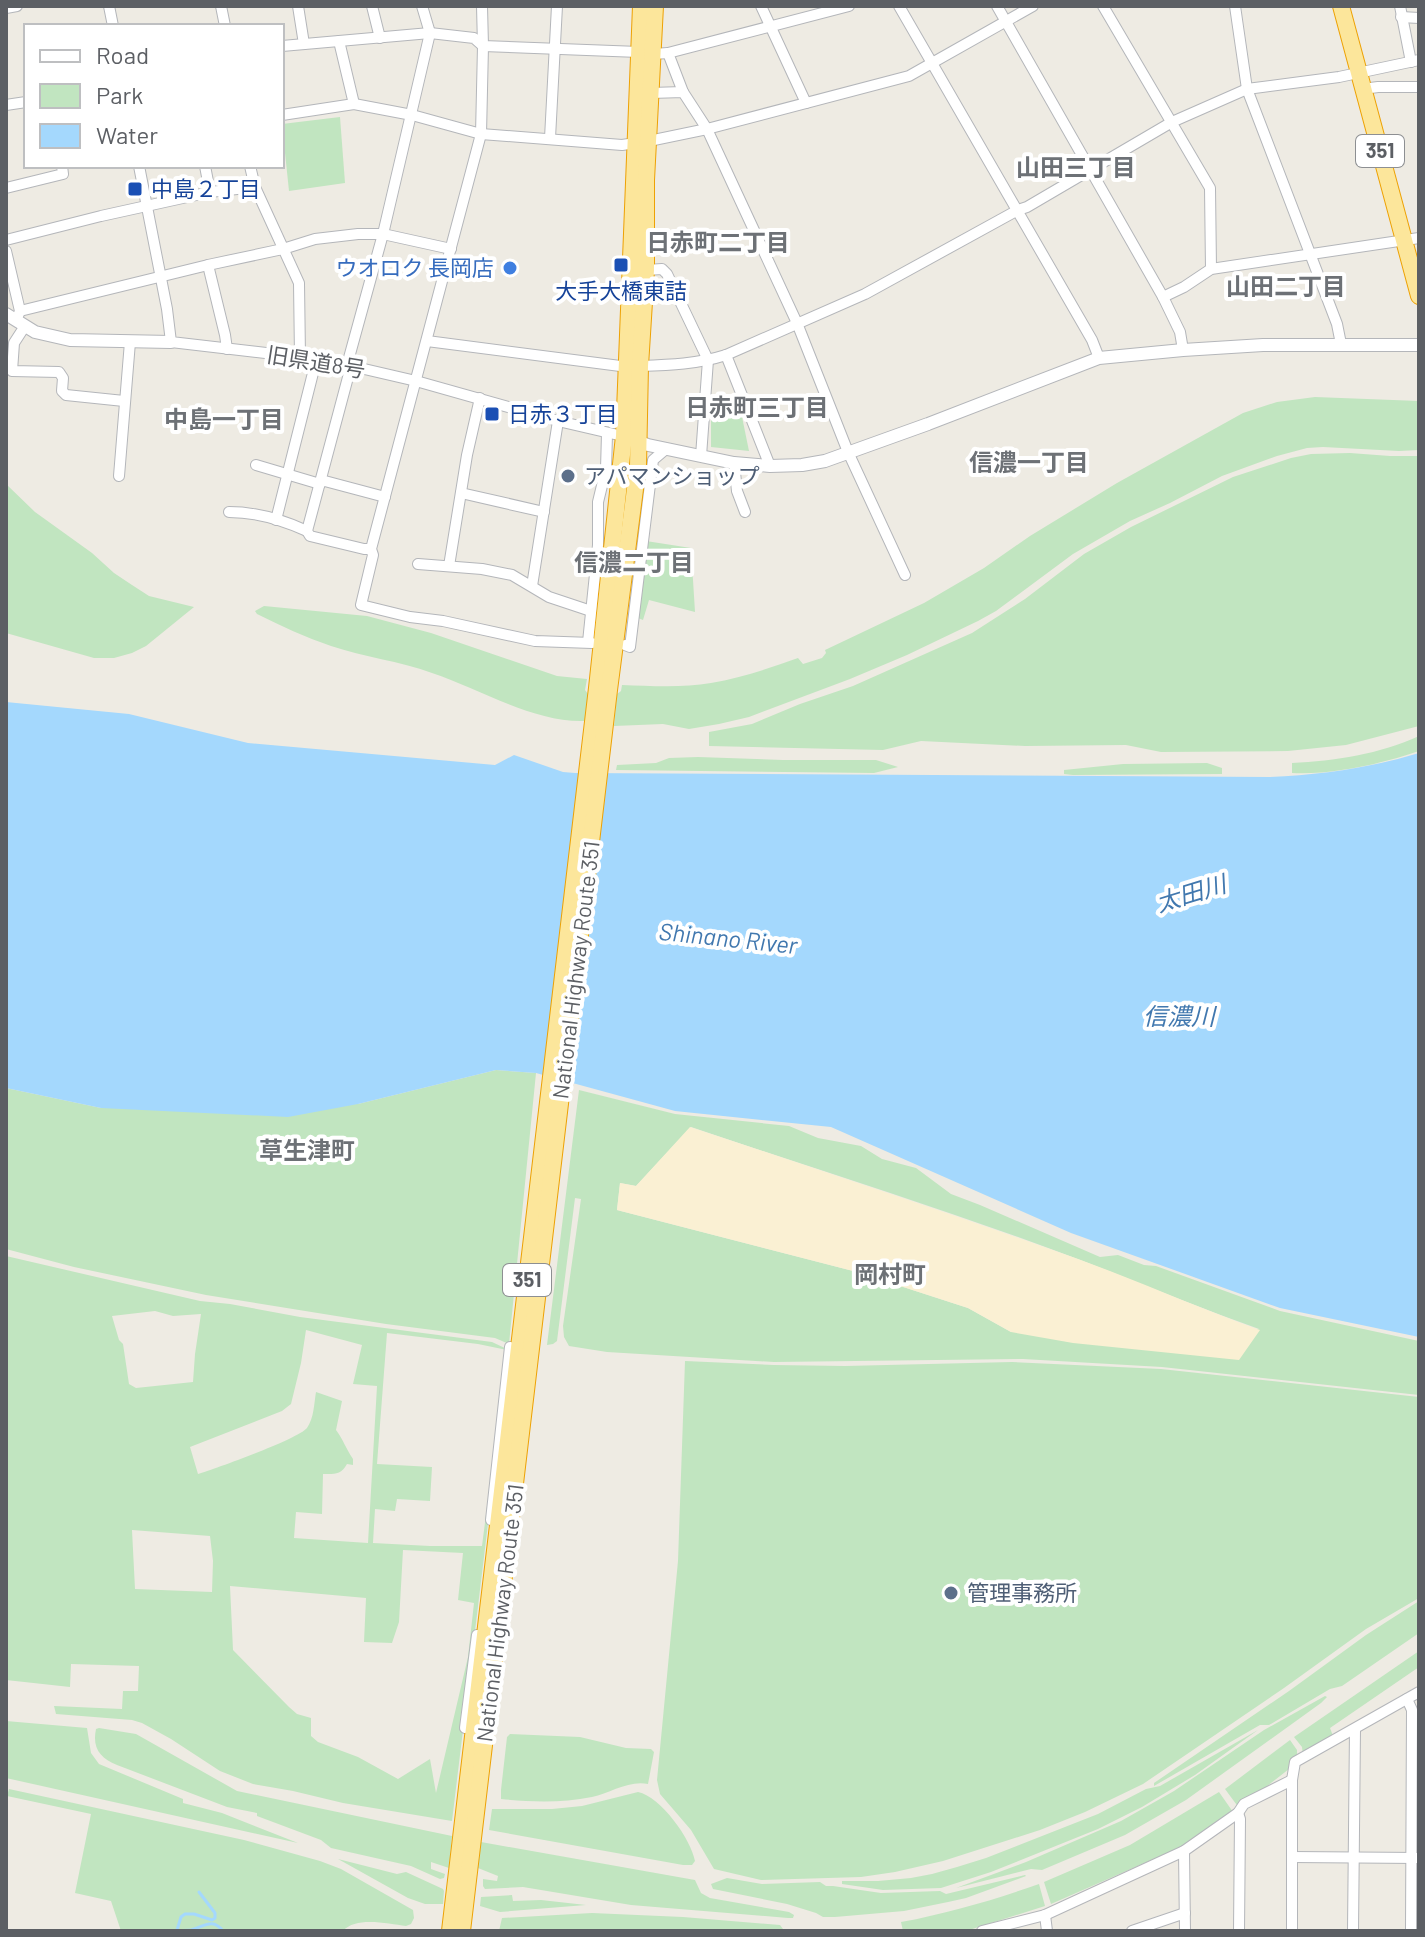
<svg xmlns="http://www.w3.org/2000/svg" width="1425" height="1937" viewBox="0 0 1425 1937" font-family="Barlow,'Noto Sans JP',sans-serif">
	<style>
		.green { fill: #c1e5c0; fill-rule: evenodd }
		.sand { fill: #faf0d3 }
		.water { fill: #a4d8fd }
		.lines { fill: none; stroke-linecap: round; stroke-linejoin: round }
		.stream { stroke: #a4d8fd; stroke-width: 3 }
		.minor-casing { stroke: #b4b6ba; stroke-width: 12 }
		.tertiary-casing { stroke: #b4b6ba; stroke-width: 14 }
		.trunk-casing { stroke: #eda104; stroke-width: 18 }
		.minor { stroke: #fff; stroke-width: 10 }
		.tertiary { stroke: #fff; stroke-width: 12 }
		.trunk { stroke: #fce69b; stroke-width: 16 }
		.transit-dot { fill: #1a4fb4; stroke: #fff; stroke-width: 3 }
		.shop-dot { fill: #3f7fe0; stroke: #fff; stroke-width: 3 }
		.service-dot { fill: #5c6f8a; stroke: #fff; stroke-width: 3 }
		.labels { text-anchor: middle; stroke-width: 8; stroke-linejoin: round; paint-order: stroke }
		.shield { fill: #fff; stroke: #8d8f92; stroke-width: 2 }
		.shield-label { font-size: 20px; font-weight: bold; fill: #5c5f64 }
		.transit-label { font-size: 22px; fill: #164399; stroke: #fff; text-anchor: start }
		.shop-label { font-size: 22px; fill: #366cbe; stroke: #fff; text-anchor: end }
		.street-label { font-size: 22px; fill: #5c5f64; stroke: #fff }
		.service-label { font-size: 22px; fill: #4e5e75; stroke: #fff; text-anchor: start }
		.neighbourhood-label { font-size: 24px; font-weight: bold; fill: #6d7176; stroke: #fff }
		.water-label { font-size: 24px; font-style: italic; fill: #4178af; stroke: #fff }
	</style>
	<rect width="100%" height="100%" fill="#eeebe3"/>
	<g class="green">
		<polygon points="340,117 345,183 289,191 282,124"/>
		<path d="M1315 397 1419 401V450L1399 451 1323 447 1307 448 1277 456 1222 476 1170 503 1130 521 1073 554 996 611 978 621 907 655 850 679 749 717 719 724 689 729 663 724 614 726 617 694 621 691 622 685C651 686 683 688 711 683 741 678 770 668 798 658L803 664 822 658 826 653 825 650 924 603 984 568 1030 536 1117 483 1243 413 1277 402Z"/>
		<polygon points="711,401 733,401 741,412 749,451 711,447"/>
		<polygon points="1350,453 1390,456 1419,456 1419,726 1346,745 1288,751 1161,752 1126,745 1025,746 921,741 883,750 709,746 709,732 752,724 800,704 853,686 972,633 1025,599 1084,554 1131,527 1233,477 1291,458 1311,454"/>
		<polygon points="6,484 35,512 92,553 114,573 132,585 149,596 194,607 146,646 132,653 114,658 94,658 6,633"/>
		<polygon points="646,541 691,548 695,612 649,600 643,620 638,618"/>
		<path d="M264 606 367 616 431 633 557 676 587 679 585 690 588 694 585 721C534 723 480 689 432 673 399 661 364 657 331 646 305 637 281 626 257 614L255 611Z"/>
		<path d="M1419 736V751C1381 764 1332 775 1292 773V763C1335 761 1380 754 1419 736Z"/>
		<polygon points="698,757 783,760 876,760 898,767 874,773 616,770 617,765 656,763 669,758"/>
		<polygon points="1207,763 1222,768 1222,774 1073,775 1064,774 1064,770 1123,764"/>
		<polygon points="496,1070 536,1073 509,1344 495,1338 386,1324 206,1295 74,1267 6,1249 6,1088 101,1108 358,1104"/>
		<path d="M579 1090 675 1114 789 1126 818 1138 861 1146 882 1159 916 1168 951 1194 980 1205 1100 1257 1118 1255 1144 1265 1156 1266 1280 1311 1419 1341V1395L1162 1367 1023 1359 774 1362 607 1352 569 1346 564 1337 563 1326 581 1199 575 1198 557 1341 553 1344 547 1345ZM691 1127C821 1171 954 1212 1083 1261 1142 1284 1200 1308 1259 1329L1011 1332 968 1308 857 1272 617 1210 620 1183 636 1186Z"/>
		<path d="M6 1256 200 1301 230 1304 300 1317 492 1342 509 1350 452 1821 343 1803 293 1791 253 1784 220 1771 171 1739 142 1723 132 1720 56 1714 54 1706 122 1709 123 1691H138L139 1666 71 1664 70 1687 6 1680ZM155 1311 173 1316 201 1314 195 1354 193 1382 136 1388 129 1384 123 1344 119 1340 112 1316ZM306 1330 362 1345 353 1384 377 1386 368 1543 294 1538 296 1512 322 1514 323 1474C335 1474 341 1475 347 1464L353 1465V1459C346 1449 343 1439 336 1430L342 1401 316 1392C314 1404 314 1418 307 1428 298 1439 215 1469 198 1474L190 1447 282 1411 291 1404 301 1363ZM387 1333 478 1344 507 1350 482 1546H430L373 1543 375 1509 395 1511 397 1499 430 1501 432 1467 377 1464ZM132 1530 210 1536 213 1561 212 1592 135 1589ZM403 1550 463 1553 458 1600 474 1603 468 1657 436 1793 430 1759 398 1779 358 1757 318 1742 311 1736V1718L297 1714 289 1707 233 1650 230 1586 366 1598 364 1642 392 1643 399 1622Z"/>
		<polygon points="685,1361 774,1365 845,1366 1012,1362 1161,1369 1419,1397 1419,1598 1366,1629 1284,1688 1143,1784 1085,1812 1040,1830 943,1861 895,1872 861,1877 761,1880 714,1869 691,1830 660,1794 657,1780 678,1561"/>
		<polygon points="1419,1601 1419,1633 1342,1686 1330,1689 1269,1725 1260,1725 1154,1786 1154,1783 1289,1691 1366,1635"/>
		<polygon points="1419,1651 1419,1667 1330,1728 1333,1736 1303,1755 1302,1747 1294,1737"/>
		<polygon points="1325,1696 1327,1697 1321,1703 1186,1800 1125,1835 1042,1870 1031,1869 956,1888 1026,1862 1121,1821 1174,1791 1264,1730"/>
		<polygon points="6,1721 87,1728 91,1753 99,1764 183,1799 183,1803 222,1813 298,1843 6,1778"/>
		<path d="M99 1728 136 1734 237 1791 452 1836 449 1868 431 1862V1869L445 1874 444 1878 440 1879 411 1866 331 1848 321 1840 257 1816V1813L227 1807 117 1765C100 1758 92 1748 96 1729Z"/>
		<polygon points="1258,1730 1195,1775 1142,1807 1098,1829 991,1872 941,1888 883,1890 842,1884 842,1881 878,1881 911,1878 932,1874 957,1867 986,1858 1098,1814 1146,1789 1160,1786"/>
		<path d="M510 1734 580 1737 626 1748 651 1749 654 1752 648 1784C629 1780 610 1793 592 1797 562 1803 531 1802 501 1799V1790L507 1737Z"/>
		<polygon points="1290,1740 1297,1750 1297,1756 1291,1761 1289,1769 1239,1808 1225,1789"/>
		<path d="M9 1789 244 1840 320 1861 341 1869 413 1910 414 1918 411 1924 406 1926C388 1924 356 1916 343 1931H121L111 1901 75 1893 91 1814 7 1796Z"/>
		<path d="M638 1792C661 1797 691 1839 695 1861L692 1865H683L489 1830 492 1809H552L582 1806Z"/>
		<polygon points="1219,1792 1233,1812 1181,1847 1051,1904 1044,1882 1130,1845"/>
		<polygon points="481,1842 695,1880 701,1893 710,1898 789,1912 794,1915 793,1918 788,1918 631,1905 523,1887 485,1889 483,1886 483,1879 497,1881 498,1876 478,1868"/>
		<polygon points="338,1859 397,1874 406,1872 443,1889 444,1891 443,1904 425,1904 408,1898"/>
		<polygon points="1025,1875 1026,1876 966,1898 948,1902 904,1911 835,1917 823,1917 816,1913 787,1904 713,1889 711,1884 727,1878 762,1884 820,1882 826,1886 833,1886 881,1893 940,1891 946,1894"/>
		<path d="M1039 1884 1045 1906 966 1931H903L901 1922C949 1913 993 1900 1039 1884Z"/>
		<polygon points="512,1895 513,1901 541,1900 586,1905 500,1912 480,1906 481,1897"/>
		<polygon points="592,1913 683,1917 780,1925 783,1929 792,1931 499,1931 502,1918"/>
	</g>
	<path class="sand" d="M690 1127C820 1170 949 1213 1078 1259 1139 1281 1198 1308 1260 1330L1239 1360 1073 1343 1011 1332 968 1308 857 1272 617 1210 620 1183 636 1186Z"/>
	<path class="water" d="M6 702 129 714 248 743 495 765 514 755 563 772 575 773 1269 777C1320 775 1370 768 1419 753V1337L1280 1308 1071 1233 831 1127 675 1111 536 1073 496 1070 358 1104 288 1117 101 1108 6 1088Z"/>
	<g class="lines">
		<g class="stream">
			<polyline points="177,1930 181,1917 185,1914 194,1914 212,1920 215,1918 215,1913 199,1892"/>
			<path d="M177 1931C181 1930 186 1931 191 1930 204 1927 212 1917 223 1931"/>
		</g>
		<g class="minor-casing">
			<g id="minor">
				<polyline points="109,6 113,26"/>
				<polyline points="221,6 225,26"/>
				<polyline points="298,6 304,44"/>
				<polyline points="372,6 380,38"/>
				<polyline points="482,6 483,46 481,134 371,549 373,555 361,605 410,617 443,621 535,641 592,643"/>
				<polyline points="761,6 806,103"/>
				<polyline points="899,6 1092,340 1099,358"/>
				<polyline points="997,6 1163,297 1180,332 1183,350"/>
				<polyline points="1103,6 1210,188 1211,269"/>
				<polyline points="1235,6 1247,89 1337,324 1341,344"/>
				<polyline points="1400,6 1411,62"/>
				<polyline points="6,8 17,6"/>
				<polyline points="1401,17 1419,18"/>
				<polyline points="339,41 354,104"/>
				<polyline points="282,46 430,33 474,38 483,46 639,52"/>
				<polyline points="668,53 683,92"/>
				<polyline points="653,54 668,53 849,6"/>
				<polyline points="1363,89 1378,87 1419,87"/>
				<polyline points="651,93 683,92 707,129 797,323 848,452 905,575"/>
				<polyline points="6,105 26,102"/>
				<polyline points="282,115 354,104 412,115 481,134 622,145 649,141 707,129 909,76 1033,6"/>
				<polyline points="550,138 557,6"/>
				<polyline points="139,166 167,309 171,342 300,357 347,365 416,381 558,421 627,437"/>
				<polyline points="205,166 210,192"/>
				<polyline points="250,166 255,187 299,283 300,357"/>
				<polyline points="6,188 63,174 62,166"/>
				<polyline points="6,240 101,216 210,192 255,187"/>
				<polyline points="6,251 20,311 18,316"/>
				<polyline points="208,265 225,335 227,349"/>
				<polyline points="646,270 662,269 667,274 708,360 701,456"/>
				<polyline points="1163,297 1184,287 1211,269 1419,238"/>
				<polyline points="20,311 208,265 283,249 315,239 358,234 383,234 451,249"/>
				<polyline points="25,326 14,343 12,371 59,372 63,378 62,391 66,395 124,401"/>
				<polyline points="427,341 628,367"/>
				<polyline points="726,355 770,466"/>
				<polyline points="347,365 383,234 430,33 422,6"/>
				<polyline points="351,366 307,531 310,536 364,549 371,549"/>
				<path d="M640 366C670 365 698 364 726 355L865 294 1018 210 1027 207 1172 122 1247 89 1339 77 1419 60"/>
				<polyline points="734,463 737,491 745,512"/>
				<polyline points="256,465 320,484"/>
				<polyline points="119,476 130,342"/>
				<polyline points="321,480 385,497"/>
				<polyline points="461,493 544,512"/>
				<path d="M229 512C255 512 283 520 307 531"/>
				<polyline points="276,520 316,361"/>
				<polyline points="418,564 482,569 512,575 549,597 591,611"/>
				<polyline points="449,566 467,455 480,398"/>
				<polyline points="532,586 558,421"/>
				<polyline points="588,642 598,545 598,502 606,469 607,434"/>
				<polyline points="625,645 630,647 653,460 666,449"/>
				<polyline points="491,1520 510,1347"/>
				<polyline points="1407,1699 1412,1710 1411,1931"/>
				<polyline points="465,1728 477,1635"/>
				<polyline points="1238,1813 1240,1819 1239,1931"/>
				<polyline points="1184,1851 1185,1931"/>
				<polyline points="1292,1857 1419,1858"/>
				<polyline points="1045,1915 1047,1931"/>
				<polyline points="982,1931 1045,1915 1184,1851 1238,1813 1244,1804 1292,1780"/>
				<polyline points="1132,1931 1185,1913"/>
				<polyline points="1292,1931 1292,1780 1295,1762 1419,1692"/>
				<polyline points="1353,1931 1355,1729"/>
			</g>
		</g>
		<g class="tertiary-casing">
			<g id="tertiary">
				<polyline points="6,314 35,332 70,340 171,342"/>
				<polyline points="640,442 648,445 734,463 770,466 802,465 825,461 928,424 1099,358 1183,350 1263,345 1419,345"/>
			</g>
		</g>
		<g class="trunk-casing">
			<g id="trunk">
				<polyline points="1341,6 1419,296"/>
				<polyline points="450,1931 597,688 624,436 641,6"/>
				<polyline points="462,1931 609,690 638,466 640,366 646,270 646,180 655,6"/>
			</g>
		</g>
		<use href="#minor" class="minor"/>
		<use href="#tertiary" class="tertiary"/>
		<use href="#trunk" class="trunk"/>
	</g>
	<g class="transit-dot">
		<rect x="127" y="181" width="16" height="16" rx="4"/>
		<rect x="613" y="257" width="16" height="16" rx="4"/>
		<rect x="484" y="406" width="16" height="16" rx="4"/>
	</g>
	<circle class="shop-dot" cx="510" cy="268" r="8"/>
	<g class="service-dot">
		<circle cx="568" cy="476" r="8"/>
		<circle cx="951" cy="1593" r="8"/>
	</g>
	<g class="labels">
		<g class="shield">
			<rect x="1356" y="135" width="48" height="32" rx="6"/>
			<rect x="503" y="1264" width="48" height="32" rx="6"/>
		</g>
		<g class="shield-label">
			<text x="1380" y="158">351</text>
			<text x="527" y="1287">351</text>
		</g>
		<g class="transit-label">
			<text x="151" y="197">中島２丁目</text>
			<text x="621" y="299" text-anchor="middle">大手大橋東詰</text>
			<text x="508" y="422">日赤３丁目</text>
		</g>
		<g class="shop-label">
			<text x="494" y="276">ウオロク 長岡店</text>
		</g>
		<g class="street-label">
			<text transform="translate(316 362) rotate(9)" y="8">旧県道8号</text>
			<text transform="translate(576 970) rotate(-83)" y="8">National Highway Route 351</text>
			<text transform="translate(500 1613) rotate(-83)" y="8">National Highway Route 351</text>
		</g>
		<g class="service-label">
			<text x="584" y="484">アパマンショップ</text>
			<text x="967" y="1601">管理事務所</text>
		</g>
		<g class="neighbourhood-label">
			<text x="1076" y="176">山田三丁目</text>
			<text x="718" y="251">日赤町二丁目</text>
			<text x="1286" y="295">山田二丁目</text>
			<text x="757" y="416">日赤町三丁目</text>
			<text x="224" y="428">中島一丁目</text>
			<text x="1029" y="471">信濃一丁目</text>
			<text x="634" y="571">信濃二丁目</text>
			<text x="307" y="1159">草生津町</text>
			<text x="890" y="1283">岡村町</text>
		</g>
		<g class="water-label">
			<text transform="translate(1191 894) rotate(-17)" y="8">太田川</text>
			<text transform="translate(728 939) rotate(6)" y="8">Shinano River</text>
			<text x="1179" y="1025">信濃川</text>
		</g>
	</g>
	<rect width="1425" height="1937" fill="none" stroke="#5c5f64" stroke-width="16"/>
	<rect x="24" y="24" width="260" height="144" fill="#ffffff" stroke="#bebfc1" stroke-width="2"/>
	<rect x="40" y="50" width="40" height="12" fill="#ffffff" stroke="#bebfc1" stroke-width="2"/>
	<text x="96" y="64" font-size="24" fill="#5c5f64">Road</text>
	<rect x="40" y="84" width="40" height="24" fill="#c1e5c0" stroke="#bebfc1" stroke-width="2"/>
	<text x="96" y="104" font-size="24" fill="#5c5f64">Park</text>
	<rect x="40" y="124" width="40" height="24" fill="#a4d8fd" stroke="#bebfc1" stroke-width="2"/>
	<text x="96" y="144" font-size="24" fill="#5c5f64">Water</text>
</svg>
